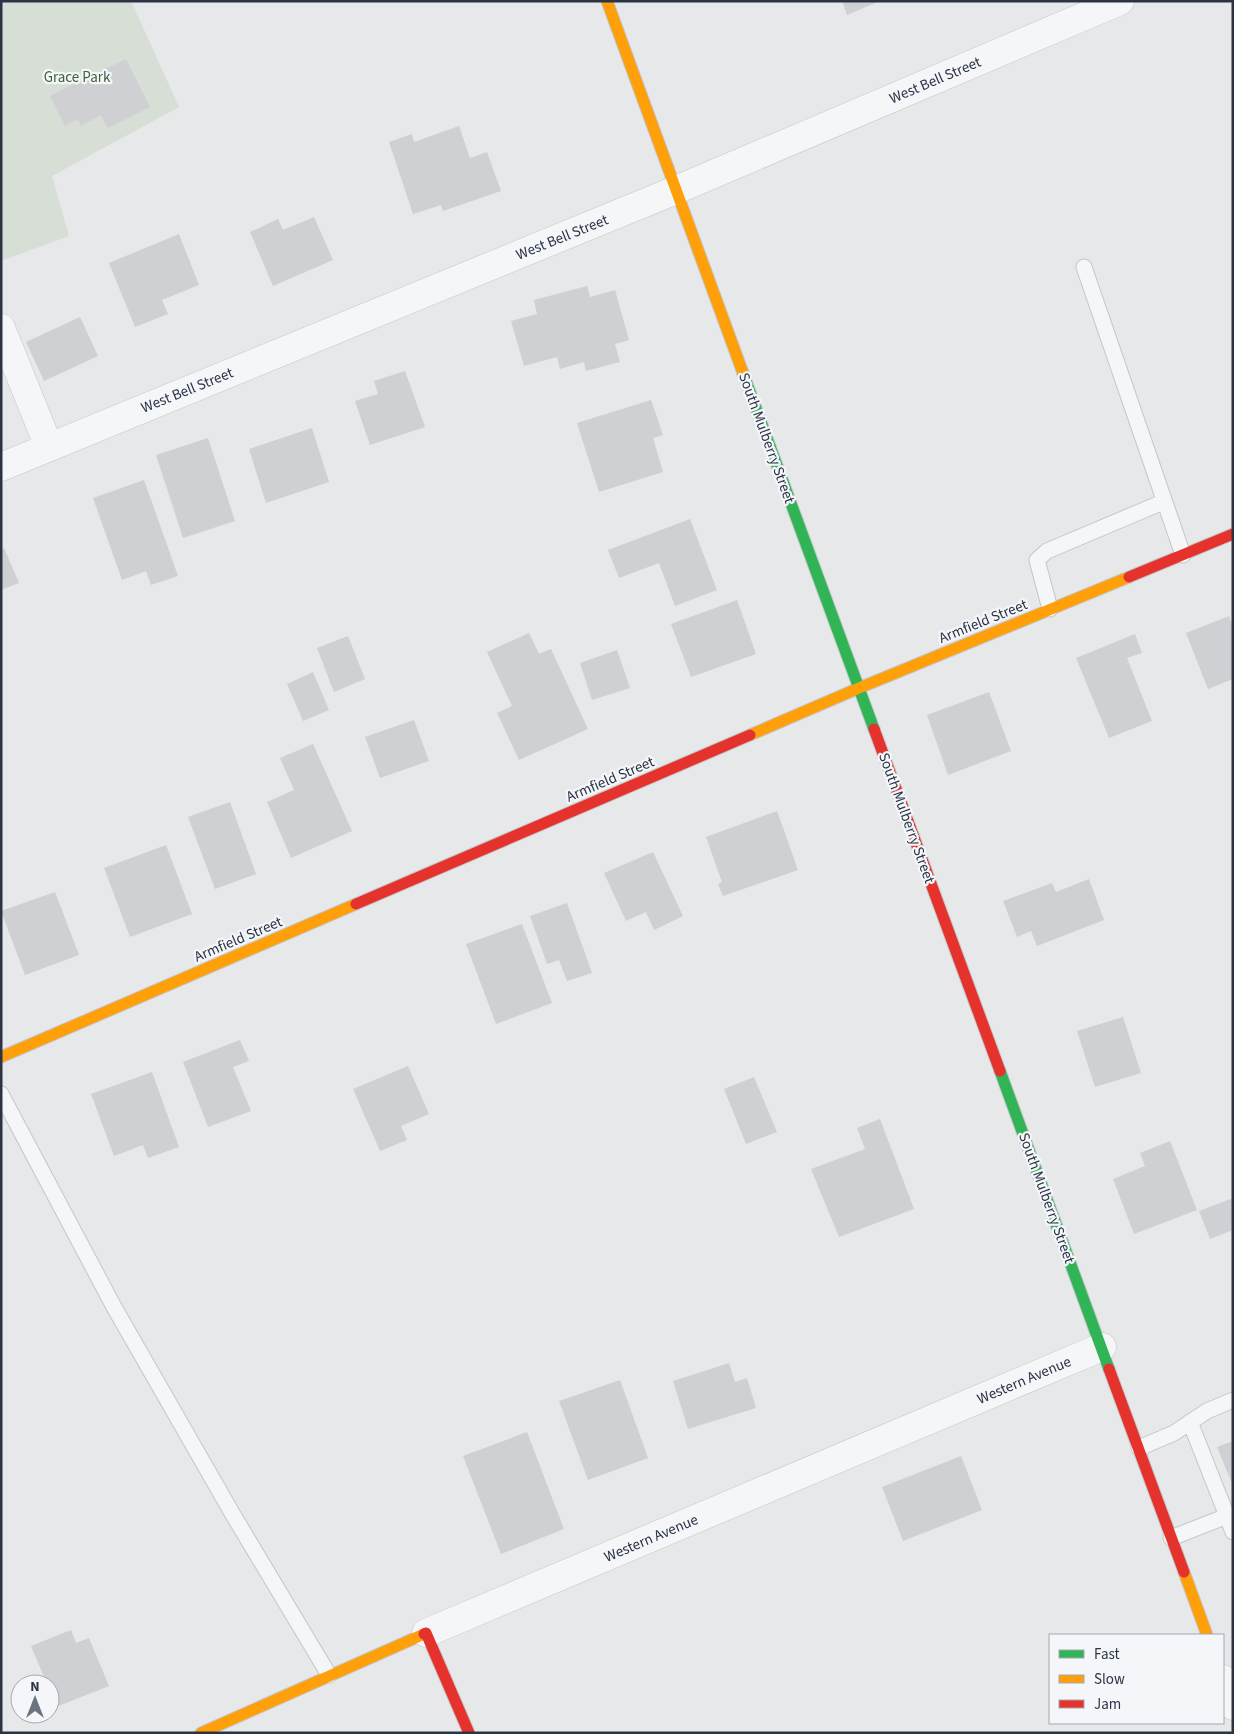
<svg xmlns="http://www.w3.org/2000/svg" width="1234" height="1734" viewBox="0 0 1234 1734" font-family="'Source Sans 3',sans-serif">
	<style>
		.green { fill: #d6ded6 }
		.building { fill: #ced0d3 }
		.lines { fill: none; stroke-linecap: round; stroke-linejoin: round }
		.lane-casing { stroke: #c4c6c8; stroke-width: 17 }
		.street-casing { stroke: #c4c6c8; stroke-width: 29 }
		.fast-casing { stroke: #c4c6c8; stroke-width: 13 }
		.slow-casing { stroke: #c4c6c8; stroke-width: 13 }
		.jam-casing { stroke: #c4c6c8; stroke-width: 13 }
		.lane { stroke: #f5f6f7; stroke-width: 15 }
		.street { stroke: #f5f6f7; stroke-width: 28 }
		.fast { stroke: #30b455; stroke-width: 11 }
		.slow { stroke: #ff9f0a; stroke-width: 11 }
		.jam { stroke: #e5322d; stroke-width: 11 }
		.labels { text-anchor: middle; stroke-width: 4.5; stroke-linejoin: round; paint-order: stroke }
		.park-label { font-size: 15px; fill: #3f6138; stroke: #f4f6f9 }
		.street-label { font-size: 15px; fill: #2b3445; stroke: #f4f6f9 }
	</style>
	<rect width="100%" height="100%" fill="#e6e8ea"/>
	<polygon class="green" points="1,1 131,1 179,107 52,176 69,236 1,261"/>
	<g class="building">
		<polygon points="842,1 880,1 847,15"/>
		<polygon points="126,59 150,107 108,128 101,115 81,126 78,119 65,126 50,96"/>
		<polygon points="459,126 470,158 487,152 501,191 443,211 441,205 413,214 389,142 412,134 414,142"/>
		<polygon points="314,217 333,260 273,286 250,232 278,219 283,230"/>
		<polygon points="179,234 199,285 162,300 168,314 135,327 109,263"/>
		<polygon points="587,286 590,297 615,290 629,340 615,344 620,362 586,371 584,362 560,369 557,357 524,366 511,321 537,314 534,300"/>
		<polygon points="80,317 98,356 44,381 26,342"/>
		<polygon points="405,371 425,427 370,445 355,401 378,394 374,381"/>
		<polygon points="651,400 663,435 653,438 663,472 599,492 577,423"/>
		<polygon points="312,428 329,482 266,503 249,449"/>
		<polygon points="208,438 235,521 183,538 156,455"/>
		<polygon points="144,480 178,576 151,585 146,571 122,580 93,498"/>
		<polygon points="690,519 717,590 675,606 659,563 619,578 608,550"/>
		<polygon points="4,548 19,583 1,590 1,549"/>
		<polygon points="737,600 756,654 691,677 671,624"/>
		<polygon points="1229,616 1233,627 1233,679 1208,689 1186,633"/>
		<polygon points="529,633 539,654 551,649 588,729 519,760 497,713 512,706 487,652"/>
		<polygon points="1135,634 1142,653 1127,658 1152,721 1109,738 1076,658"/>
		<polygon points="348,636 365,679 334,692 317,648"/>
		<polygon points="617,650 630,688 592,700 580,663"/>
		<polygon points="313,672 329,710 303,721 287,684"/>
		<polygon points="989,692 1011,751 948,775 927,715"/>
		<polygon points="414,720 429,761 380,778 365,737"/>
		<polygon points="313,744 352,831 291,858 267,802 294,790 280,758"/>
		<polygon points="230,802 256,874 215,889 188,817"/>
		<polygon points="777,811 798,870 723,896 718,884 722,882 706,837"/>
		<polygon points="166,845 192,914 130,937 104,868"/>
		<polygon points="653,852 683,916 654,930 646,912 626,921 604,873"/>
		<polygon points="1089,879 1104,920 1037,946 1031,931 1017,937 1003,901 1052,883 1056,892"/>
		<polygon points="55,892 79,955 25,975 1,911"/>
		<polygon points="567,903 592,973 567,981 559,960 547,964 530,916"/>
		<polygon points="522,924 552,1003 496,1024 466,944"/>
		<polygon points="1123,1017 1141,1073 1095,1087 1077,1031"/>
		<polygon points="240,1040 249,1061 233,1067 251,1111 208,1127 183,1062"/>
		<polygon points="408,1066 429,1114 401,1126 407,1140 380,1151 353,1089"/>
		<polygon points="152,1072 179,1147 148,1158 143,1145 114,1156 91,1094"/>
		<polygon points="754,1077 777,1132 746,1144 724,1089"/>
		<polygon points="880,1119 914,1209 839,1237 811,1169 865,1149 857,1128"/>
		<polygon points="1170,1141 1197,1210 1134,1234 1113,1179 1145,1166 1140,1153"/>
		<polygon points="1233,1198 1233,1230 1210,1239 1199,1211"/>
		<polygon points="729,1363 735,1382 747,1378 756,1408 688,1429 673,1381"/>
		<polygon points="620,1380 648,1458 588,1480 559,1401"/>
		<polygon points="527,1432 564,1529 501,1554 463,1456"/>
		<polygon points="1233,1441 1233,1486 1217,1447"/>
		<polygon points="961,1456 982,1510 903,1541 882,1487"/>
		<polygon points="71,1630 76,1643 89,1638 109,1686 56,1707 50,1692 50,1684 47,1684 31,1646"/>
	</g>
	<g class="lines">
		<g class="lane-casing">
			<g id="lane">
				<polyline points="1084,267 1183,555"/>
				<polyline points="1050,609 1037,560 1047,551 1163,502"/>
				<polyline points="1,1094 114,1307 232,1513 329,1675"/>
				<polyline points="1190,1422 1227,1516"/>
				<polyline points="1139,1448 1174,1433 1207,1411 1233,1400"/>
				<polyline points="1171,1538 1227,1516 1233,1532"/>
			</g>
		</g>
		<g class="street-casing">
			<g id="street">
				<polyline points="1,328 49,447"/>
				<polyline points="1,467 676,190 1120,1"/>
				<polyline points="426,1633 1102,1347"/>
				<polyline points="1223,1679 1233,1706"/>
			</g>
		</g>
		<g class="fast-casing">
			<g id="fast">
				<polyline points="743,373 874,729"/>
				<polyline points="1000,1071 1109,1369"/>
			</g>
		</g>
		<g class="slow-casing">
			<g id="slow">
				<polyline points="607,1 743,373"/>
				<polyline points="750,735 859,688 1129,577"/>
				<polyline points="1,1057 356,904"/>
				<polyline points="1184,1572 1207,1635"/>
				<polyline points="201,1733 424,1634"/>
			</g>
		</g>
		<g class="jam-casing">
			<g id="jam">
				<polyline points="1129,577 1233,534"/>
				<polyline points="874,729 1000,1071"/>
				<polyline points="356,904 750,735"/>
				<polyline points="1109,1369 1184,1572"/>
				<polyline points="424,1634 426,1633 469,1733"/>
			</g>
		</g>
		<use href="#lane" class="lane"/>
		<use href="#street" class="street"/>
		<use href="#fast" class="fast"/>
		<use href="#slow" class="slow"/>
		<use href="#jam" class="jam"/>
	</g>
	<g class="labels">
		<g class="park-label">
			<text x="77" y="82">Grace Park</text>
		</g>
		<g class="street-label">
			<text transform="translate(935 80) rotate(-23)" y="5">West Bell Street</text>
			<text transform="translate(562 237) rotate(-22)" y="5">West Bell Street</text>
			<text transform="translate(187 390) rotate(-22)" y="5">West Bell Street</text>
			<text transform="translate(767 438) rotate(70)" y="5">South Mulberry Street</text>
			<text transform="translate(983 621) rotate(-22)" y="5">Armfield Street</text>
			<text transform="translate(610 779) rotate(-23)" y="5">Armfield Street</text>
			<text transform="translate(907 818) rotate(70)" y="5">South Mulberry Street</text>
			<text transform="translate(238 939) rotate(-23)" y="5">Armfield Street</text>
			<text transform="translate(1047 1198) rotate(70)" y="5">South Mulberry Street</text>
			<text transform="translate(1024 1380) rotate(-23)" y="5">Western Avenue</text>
			<text transform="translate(651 1538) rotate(-23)" y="5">Western Avenue</text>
		</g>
	</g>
	<rect width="1234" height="1734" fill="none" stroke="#2b3445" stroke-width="5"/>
	<rect x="1049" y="1634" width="175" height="90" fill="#f4f6f9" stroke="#a4a8b1"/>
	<rect x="1059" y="1650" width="25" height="8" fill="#30b455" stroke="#a4a8b1"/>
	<text x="1094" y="1659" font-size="15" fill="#2b3445">Fast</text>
	<rect x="1059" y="1675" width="25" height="8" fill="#ff9f0a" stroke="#a4a8b1"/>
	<text x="1094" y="1684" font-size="15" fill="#2b3445">Slow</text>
	<rect x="1059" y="1700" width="25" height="8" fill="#e5322d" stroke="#a4a8b1"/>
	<text x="1094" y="1709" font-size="15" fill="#2b3445">Jam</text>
	<g transform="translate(35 1699)"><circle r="24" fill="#f4f6f9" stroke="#a4a8b1"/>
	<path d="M0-4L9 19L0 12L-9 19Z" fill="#6c737f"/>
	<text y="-8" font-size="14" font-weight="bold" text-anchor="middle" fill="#2b3445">N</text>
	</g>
</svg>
